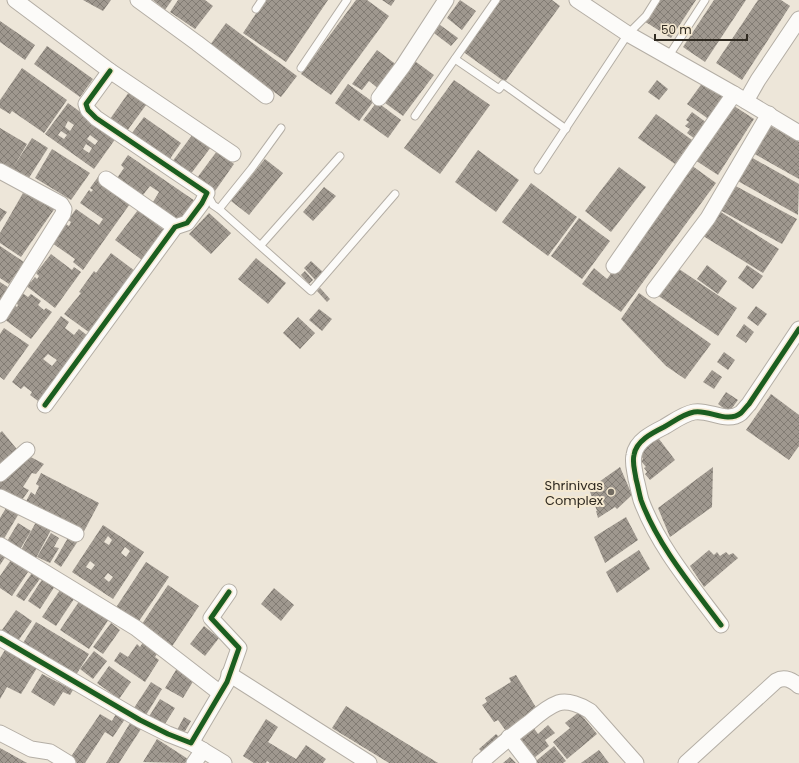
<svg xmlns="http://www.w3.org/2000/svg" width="799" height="763" viewBox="0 0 799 763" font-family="Poppins,sans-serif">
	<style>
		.building { fill: url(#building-cross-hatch); fill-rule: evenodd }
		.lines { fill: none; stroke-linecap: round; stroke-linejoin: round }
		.lane-casing { stroke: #b4aea5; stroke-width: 9 }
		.street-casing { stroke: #b4aea5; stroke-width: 17 }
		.lane { stroke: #fcfbf9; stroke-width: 7 }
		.street { stroke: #fcfbf9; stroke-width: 15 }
		.cycleway-casing { stroke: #f5e9d1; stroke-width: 8 }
		.cycleway { stroke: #1b5e20; stroke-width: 5 }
		.poi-dot { fill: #726c62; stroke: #f5e9d1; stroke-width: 1.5 }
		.labels { text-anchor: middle; stroke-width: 4; stroke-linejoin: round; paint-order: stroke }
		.poi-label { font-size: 13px; fill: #302b22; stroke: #f5e9d1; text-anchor: end }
	</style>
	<defs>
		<pattern id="building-cross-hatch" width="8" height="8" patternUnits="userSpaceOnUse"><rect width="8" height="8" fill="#9f988f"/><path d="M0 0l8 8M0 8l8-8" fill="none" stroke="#827c74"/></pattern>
	</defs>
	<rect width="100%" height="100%" fill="#ede6d9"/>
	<g class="building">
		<polygon points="83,0 111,0 103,11"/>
		<polygon points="153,0 172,0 165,10"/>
		<polygon points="178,0 205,0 213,6 195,29 170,12"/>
		<polygon points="265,0 328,0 286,62 243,33"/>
		<polygon points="356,0 367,0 389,16 331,95 301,74"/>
		<polygon points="382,0 395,0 391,6"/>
		<polygon points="460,0 476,11 462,30 447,18"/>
		<polygon points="499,0 552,0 560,6 505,82 462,51"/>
		<polygon points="658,0 696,0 671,38 644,21"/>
		<polygon points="714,0 746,0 705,62 683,47"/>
		<polygon points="758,0 781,0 790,6 742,80 716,63"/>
		<polygon points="0,21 35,45 25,60 0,42"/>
		<polygon points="436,22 458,38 451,46 430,30"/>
		<polygon points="226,23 297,76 281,97 210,45"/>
		<polygon points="47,46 93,79 80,97 34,64"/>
		<polygon points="377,50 398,66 380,90 369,81 362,90 352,84"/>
		<polygon points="412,59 434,75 403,116 381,100"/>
		<polygon points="22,68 67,100 44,133 12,111 10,114 0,108 0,100"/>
		<polygon points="454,80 490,105 440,174 404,148"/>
		<polygon points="657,80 668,89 659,100 648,92"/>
		<polygon points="703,82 726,99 710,120 687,104"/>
		<polygon points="348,84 373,102 359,121 335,103"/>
		<polygon points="129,92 146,105 127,131 110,119"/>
		<polygon points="377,102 401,120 388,138 363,120"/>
		<path d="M68 103 116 138 94 169 45 134ZM68 121 74 125 70 131 65 127ZM61 131 67 135 64 139 58 135ZM90 135 98 141 95 145 87 139ZM86 144 92 148 89 153 83 149Z"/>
		<polygon points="731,104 754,119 718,175 695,160"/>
		<polygon points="692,112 707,123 695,139 687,133 690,129 685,126 689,122 686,120"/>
		<polygon points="656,114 692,140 675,164 638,138"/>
		<polygon points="144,117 181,143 169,160 132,133"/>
		<polygon points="767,124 799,142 799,179 751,152"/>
		<polygon points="0,128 27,144 14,166 32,138 48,148 27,181 0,170"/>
		<polygon points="193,134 211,147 190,175 172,162"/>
		<polygon points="52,149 90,173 71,200 35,178"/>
		<polygon points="478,150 519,180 496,212 455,182"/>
		<polygon points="217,151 234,164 215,191 197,178"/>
		<path d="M128 155 198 203 189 215 185 212 177 224 117 178 124 168 121 165ZM150 186 159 192 153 202 143 195Z"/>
		<polygon points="749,156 799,184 798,215 736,180"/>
		<polygon points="265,159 283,173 249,215 231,201"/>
		<polygon points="691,165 716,183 621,312 582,284 594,268 607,279"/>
		<polygon points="619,167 646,187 611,232 585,211"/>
		<polygon points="98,177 132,201 83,270 73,262 75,259 52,243 66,224 69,226 71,222 68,220 76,209 99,225 103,219 80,203 89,190 91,192 93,190 90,188"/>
		<polygon points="531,183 577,217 548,256 502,222"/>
		<polygon points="732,184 797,219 782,244 718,209"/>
		<polygon points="324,187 336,196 313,221 303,212"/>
		<polygon points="23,193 55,208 21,257 0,243 0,233"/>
		<polygon points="0,208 7,212 0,222"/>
		<polygon points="716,209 779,249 763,273 700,234"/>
		<polygon points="138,210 164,230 142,260 115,240"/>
		<polygon points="209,213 231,233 211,254 189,234"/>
		<polygon points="579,218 610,241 582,279 551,256"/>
		<polygon points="0,246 24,262 9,284 0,278"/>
		<polygon points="111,253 135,271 90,333 64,314 81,293 79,292 94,271 96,273"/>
		<polygon points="51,254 72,270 74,267 81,272 55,308 25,285 28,280 31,282 35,277 37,279 39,276 36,273"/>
		<polygon points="256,258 286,283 268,304 238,279"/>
		<polygon points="311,261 324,273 317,282 304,268"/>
		<polygon points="707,265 727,281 718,294 697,279"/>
		<polygon points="747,265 763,276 753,289 738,278"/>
		<polygon points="676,267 737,308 718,336 657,295"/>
		<polygon points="305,271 313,280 309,284 301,275"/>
		<polygon points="0,282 9,288 0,302"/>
		<polygon points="320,288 330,299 327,302 317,291"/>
		<polygon points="21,292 28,297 31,294 41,301 38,305 44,310 46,308 52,312 31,339 4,319 14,305 17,307 18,305 16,303"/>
		<polygon points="639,293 711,344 685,379 666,366 621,319"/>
		<polygon points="756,306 767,314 758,326 747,318"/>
		<polygon points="319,309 332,319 322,331 309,320"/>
		<path d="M61 316 69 322 65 328 74 335 79 329 88 336 38 401 30 395 32 392 24 386 21 389 12 382ZM48 354 57 360 52 366 43 359Z"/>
		<polygon points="298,317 315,333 300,349 283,333"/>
		<polygon points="744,324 754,332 746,343 736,336"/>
		<polygon points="4,328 29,345 4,380 0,377 0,334"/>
		<polygon points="724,352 735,360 728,370 717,362"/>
		<polygon points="712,370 722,377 714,389 703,382"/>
		<polygon points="726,392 738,400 729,412 718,404"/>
		<polygon points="771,394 799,415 799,446 789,460 746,430"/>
		<polygon points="2,431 20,453 0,470 0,433"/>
		<polygon points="656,435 675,460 650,480 645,474 647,472 644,468 646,467 641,461 643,459 637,449"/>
		<polygon points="27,455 44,464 36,474 32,473 23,487 29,490 22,500 0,489 0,480"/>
		<polygon points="620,467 632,495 617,509 615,507 598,518 596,511 597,511 589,489"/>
		<polygon points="713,467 712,507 670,537 658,508"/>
		<polygon points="41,473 99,503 81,537 23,507 31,492 35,495 39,486 36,484"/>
		<polygon points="6,508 18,515 2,542 0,540 0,518"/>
		<polygon points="626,517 638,540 605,563 594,537"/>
		<polygon points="36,522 51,530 36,558 21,550"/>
		<polygon points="18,523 31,531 19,551 6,543"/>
		<path d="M103 525 144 552 113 599 72 572ZM108 536 112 540 109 545 104 542ZM125 547 130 551 126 557 121 553ZM90 561 95 565 91 570 86 567ZM108 573 113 577 109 582 104 578Z"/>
		<polygon points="51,533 59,538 54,547 59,548 50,563 37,557"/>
		<polygon points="69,536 78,541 61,567 54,562"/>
		<polygon points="0,548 8,553 0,565"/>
		<polygon points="639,550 650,569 617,593 606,572"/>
		<polygon points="709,550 714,555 717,552 720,556 726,552 729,555 733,553 738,558 704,587 690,566"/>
		<polygon points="11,560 28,572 12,596 0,588 0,576"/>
		<polygon points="146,562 169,577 137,624 115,609"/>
		<polygon points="34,570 42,576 24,601 16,596"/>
		<polygon points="45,575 57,583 40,609 28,601"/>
		<polygon points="168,585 199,606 171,648 140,627"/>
		<polygon points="62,587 76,596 56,626 42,617"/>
		<polygon points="274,588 294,605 281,621 261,604"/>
		<polygon points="80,600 109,619 89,649 60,630"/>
		<polygon points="16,610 32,621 18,641 2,630"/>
		<polygon points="36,622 89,654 76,675 23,643"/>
		<polygon points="111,623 120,630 103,654 93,647"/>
		<polygon points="204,626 219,638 205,656 190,644"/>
		<polygon points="144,641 159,651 155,657 159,660 145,682 114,661 120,652 128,657 137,644 140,647"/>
		<polygon points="5,650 37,668 21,694 7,687 0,699 0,658"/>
		<polygon points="94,651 107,661 93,679 80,669"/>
		<polygon points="179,665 197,675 183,698 165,688"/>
		<polygon points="109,666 131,682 119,699 97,683"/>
		<polygon points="42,674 73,690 70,695 63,692 54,706 31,692"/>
		<polygon points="516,675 537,709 506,731 498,720 494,722 482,705 487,702 485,698 511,682 509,678"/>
		<polygon points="151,682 162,689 146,715 134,708"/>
		<polygon points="160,699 175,708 163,727 148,718"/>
		<polygon points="346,706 438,763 389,763 332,728"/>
		<polygon points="117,712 125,719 113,737 105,732 85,763 77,763 70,758 100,714 112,721"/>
		<polygon points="579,712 597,734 567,759 553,742 570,728 565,723"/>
		<polygon points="184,717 191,721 184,733 177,730"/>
		<polygon points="266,719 278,727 268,742 296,759 306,745 326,759 323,763 270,763 267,761 266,763 254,763 243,756"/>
		<polygon points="130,723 141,729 119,763 106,763"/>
		<polygon points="548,725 555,733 545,740 549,746 534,758 518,740 533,727 538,734"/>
		<polygon points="496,734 502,740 485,755 479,749"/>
		<polygon points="157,739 188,759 185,763 143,762"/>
		<polygon points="554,746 566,761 563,763 537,763 536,761"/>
		<polygon points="0,748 27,763 0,763"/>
		<polygon points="599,750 609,763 581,763"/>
		<polygon points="510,757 516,763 503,763"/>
	</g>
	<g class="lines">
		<g class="lane-casing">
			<g id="lane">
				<polyline points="256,9 262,0"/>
				<polyline points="668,57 705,0"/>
				<polyline points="455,59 499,89 503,84 566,129"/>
				<polyline points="301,68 347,0"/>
				<polyline points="415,116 496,0"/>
				<polyline points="281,128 252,168 219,209 311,291 395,194"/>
				<polyline points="538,170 628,34 646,16 656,0"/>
				<polyline points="207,194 213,205 219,209"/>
				<polyline points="261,245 340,156"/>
			</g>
		</g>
		<g class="street-casing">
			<g id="street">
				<polyline points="15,0 110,71 233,154"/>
				<polyline points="138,0 197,43 266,96"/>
				<polyline points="577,0 628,34 734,94 799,133"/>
				<polyline points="379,98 403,66 446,0"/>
				<polyline points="746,101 758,80 799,19"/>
				<polyline points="0,171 61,204 64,209 63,214 0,315"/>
				<polyline points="106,179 175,227"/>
				<polyline points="614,266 734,94"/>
				<polyline points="654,290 708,218 769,114"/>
				<polyline points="45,405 175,227 187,223 202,203 207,193 96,118 88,110 86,104 110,71"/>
				<polyline points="0,474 27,450"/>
				<polyline points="0,497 76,534"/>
				<polyline points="0,545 136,628 220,693"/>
				<path d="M721 625C692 586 658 546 641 500 639 493 638 486 636 479 635 471 632 463 634 455 636 441 652 433 664 427 673 422 683 414 694 412 709 409 727 424 741 413 744 410 746 407 749 404L799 329"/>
				<polyline points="0,638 140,720 168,734 191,743 227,682 239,648 211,618 229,592"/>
				<polyline points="229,674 369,763"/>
				<polyline points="0,733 31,749 50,752 68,763"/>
				<polyline points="509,737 529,763"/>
				<polyline points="191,743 224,763"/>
				<polyline points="194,763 203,750"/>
				<path d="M480 763C496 749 512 735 530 722 538 715 547 707 558 703 568 700 581 705 590 711L636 763"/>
				<path d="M686 763 776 681C785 676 792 680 799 686"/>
			</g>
		</g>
		<use href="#lane" class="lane"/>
		<use href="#street" class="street"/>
		<g class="cycleway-casing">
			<g id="cycleway">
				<polyline points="45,405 175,227 187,223 202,203 207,193 96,118 88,110 86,104 110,71"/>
				<path d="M721 625C692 586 658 546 641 500 639 493 638 486 636 479 635 471 632 463 634 455 636 441 652 433 664 427 673 422 683 414 694 412 709 409 727 424 741 413 744 410 746 407 749 404L799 329"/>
				<polyline points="0,638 140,720 168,734 191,743 227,682 239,648 211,618 229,592"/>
			</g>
		</g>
		<use href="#cycleway" class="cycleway"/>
	</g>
	<circle class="poi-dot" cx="611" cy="492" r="4"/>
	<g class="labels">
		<g class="poi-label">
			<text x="603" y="490">Shrinivas<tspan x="603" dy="15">Complex</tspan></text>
		</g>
	</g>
	<path d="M655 34v6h92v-6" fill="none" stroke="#302b22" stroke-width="2"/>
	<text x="661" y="34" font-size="12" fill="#302b22" stroke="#f5e9d1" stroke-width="3" paint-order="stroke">50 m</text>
</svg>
